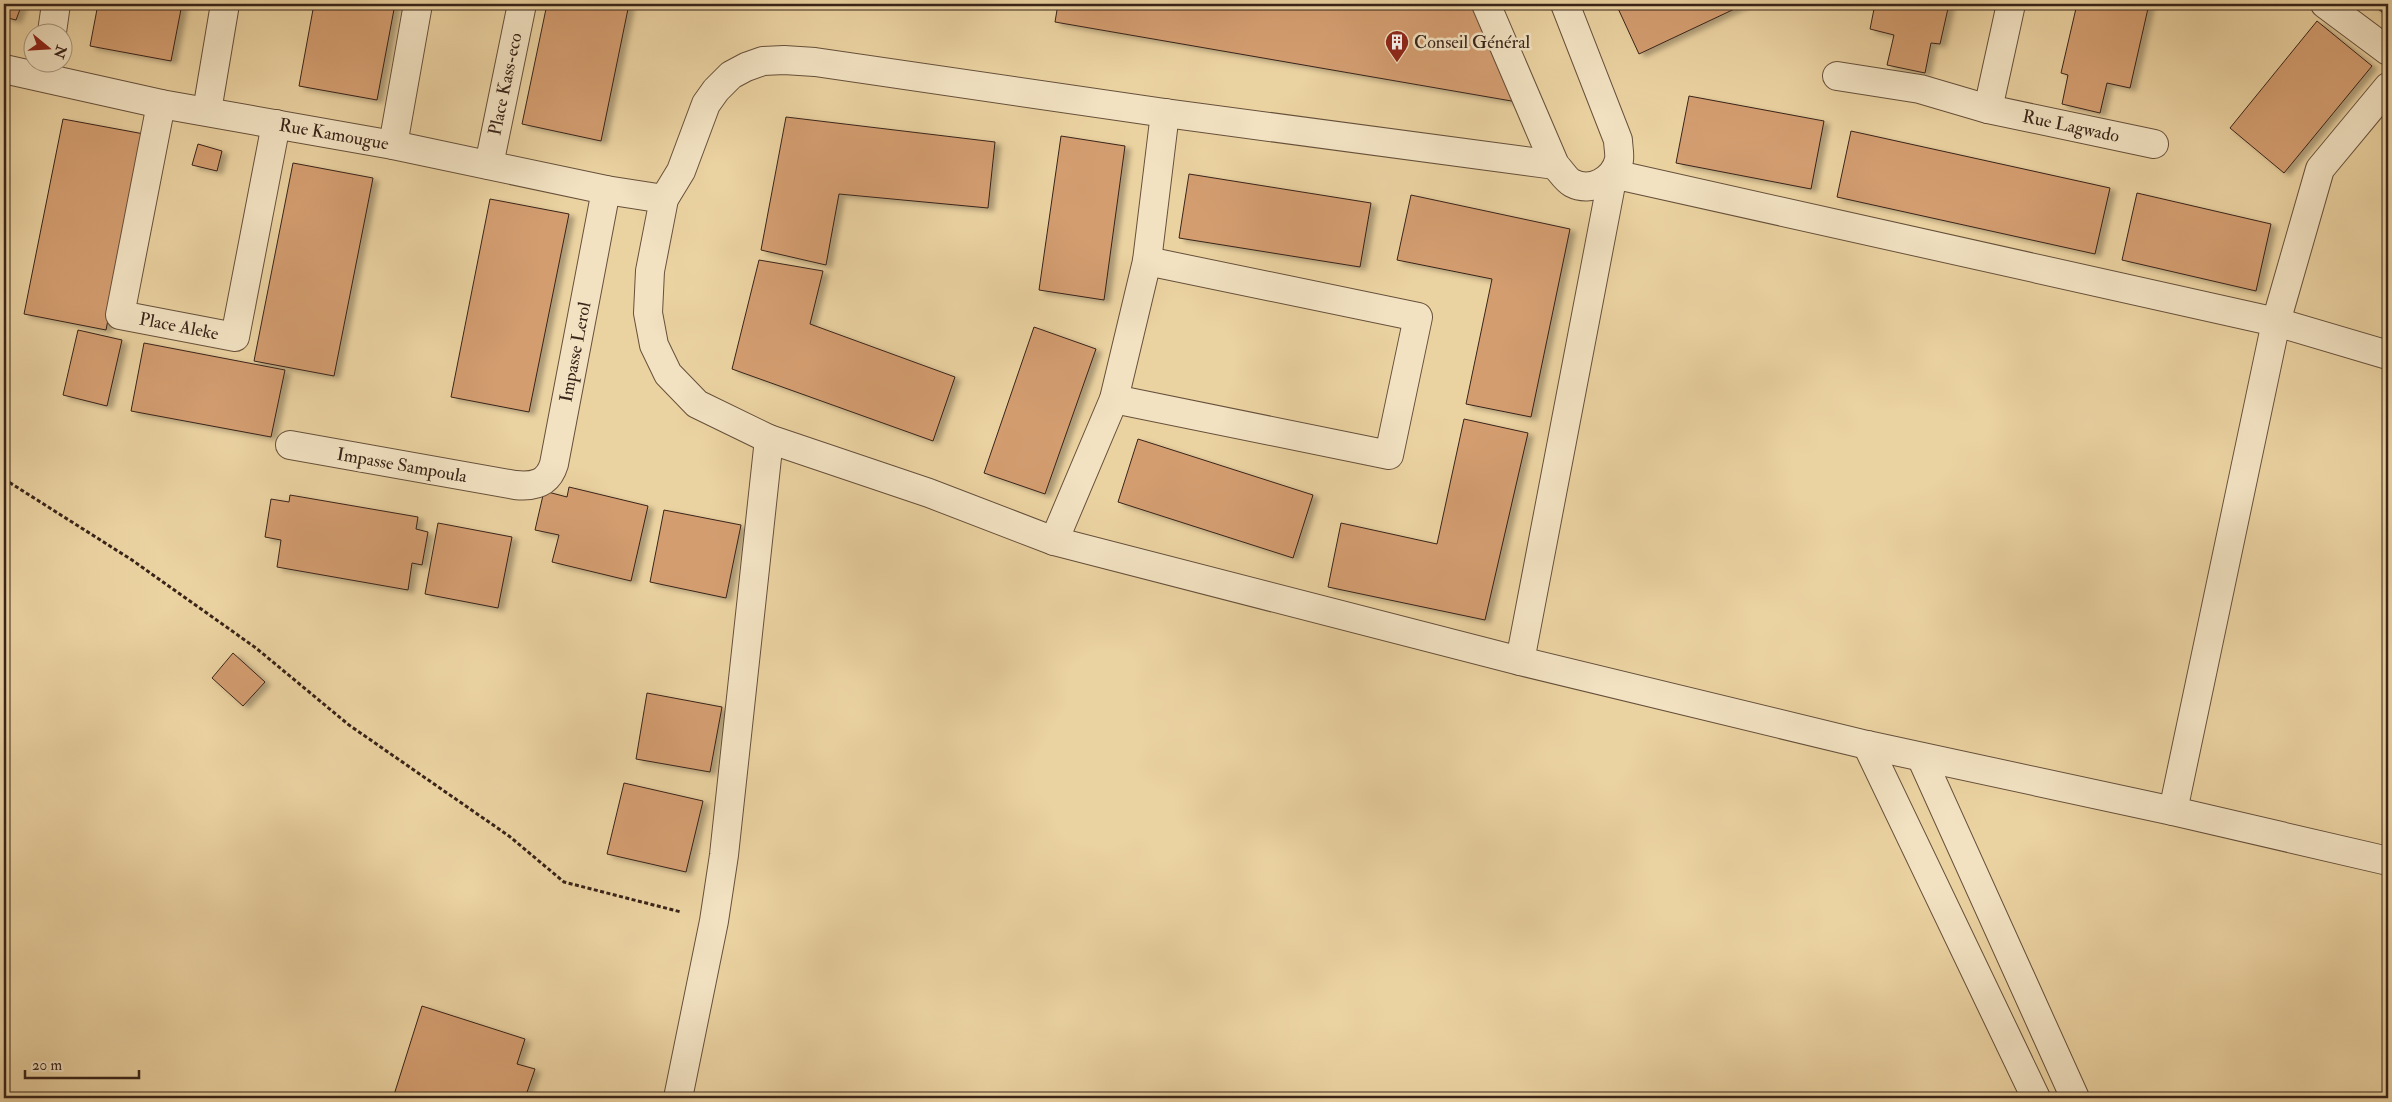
<svg xmlns="http://www.w3.org/2000/svg" width="2392" height="1102" viewBox="0 0 2392 1102" font-family="'IM FELL Double Pica',serif">
	<style>
		.building { fill: #d39d70; stroke: #392419; filter: url(#shadow) }
		.lines { fill: none; stroke-linecap: round; stroke-linejoin: round }
		.minor-casing { stroke: #66503b; stroke-width: 30 }
		.path { stroke: #392419; stroke-width: 3; stroke-dasharray: 4 2.5; stroke-linecap: butt }
		.minor { stroke: #f2e2c2; stroke-width: 28 }
		.labels { text-anchor: middle; stroke-width: 5; stroke-linejoin: round; paint-order: stroke }
		.poi-label { font-size: 18px; fill: #392419; stroke: #f2e2c2; text-anchor: start }
		.street-label { font-size: 18px; fill: #392419; stroke: #f2e2c2 }
	</style>
	<defs>
		<filter id="shadow"><feDropShadow dx="5.5" dy="3" stdDeviation="2.5" flood-color="#0004"/></filter>
	</defs>
	<rect width="100%" height="100%" fill="#ebd2a1"/>
	<filter id="stains"><feTurbulence type="fractalNoise" baseFrequency=".004" numOctaves="4"/><feColorMatrix values="0 0 0 0 .2 0 0 0 0 .09 0 0 0 0 .02 0 0 0 .5 -.17"/></filter>
	<radialGradient id="worn" r=".72"><stop offset=".6" stop-color="#630" stop-opacity="0"/><stop offset="1" stop-color="#630" stop-opacity=".3"/></radialGradient>
	<g class="building">
		<polygon points="4,4 22,4 16,20 4,17"/>
		<polygon points="98,4 182,4 171,61 90,46"/>
		<polygon points="314,4 395,4 377,100 299,86"/>
		<polygon points="547,4 629,4 601,141 522,124"/>
		<polygon points="1058,4 1467,4 1481,8 1523,103 1055,22"/>
		<polygon points="1616,4 1745,4 1639,54"/>
		<polygon points="1875,4 1949,4 1940,44 1931,43 1925,73 1887,65 1894,35 1870,29"/>
		<polygon points="2077,4 2149,4 2130,88 2107,83 2100,113 2062,104 2068,75 2061,73"/>
		<polygon points="2372,4 2388,4 2388,17"/>
		<polygon points="2317,21 2372,66 2284,173 2230,128"/>
		<polygon points="1689,96 1824,121 1811,189 1676,163"/>
		<polygon points="786,117 995,142 988,208 839,194 826,265 761,250"/>
		<polygon points="63,119 144,134 106,330 24,314"/>
		<polygon points="1851,131 2110,188 2095,254 1837,197"/>
		<polygon points="1061,136 1125,146 1104,300 1039,290"/>
		<polygon points="198,144 222,151 217,171 192,165"/>
		<polygon points="293,163 373,178 334,376 254,361"/>
		<polygon points="1189,174 1371,203 1360,267 1179,238"/>
		<polygon points="2137,193 2271,224 2256,291 2122,260"/>
		<polygon points="1411,195 1570,229 1531,417 1466,404 1492,279 1397,260"/>
		<polygon points="490,199 569,214 529,412 451,397"/>
		<polygon points="759,260 823,271 810,324 955,377 933,441 732,369"/>
		<polygon points="1034,327 1096,349 1045,494 984,473"/>
		<polygon points="78,330 122,340 107,406 63,395"/>
		<polygon points="144,343 285,370 271,437 131,411"/>
		<polygon points="1464,419 1528,433 1485,620 1328,587 1341,523 1437,544"/>
		<polygon points="1138,439 1313,495 1293,558 1118,502"/>
		<polygon points="569,487 648,506 631,581 552,562 559,535 535,530 544,491 567,497"/>
		<polygon points="290,495 418,517 416,529 428,532 422,565 412,563 408,590 277,567 281,540 265,537 271,499 289,502"/>
		<polygon points="664,510 741,525 726,598 650,582"/>
		<polygon points="438,523 512,537 498,608 425,594"/>
		<polygon points="233,653 265,682 243,706 212,678"/>
		<polygon points="647,693 722,707 710,772 636,759"/>
		<polygon points="624,783 703,801 686,872 607,854"/>
		<polygon points="422,1006 525,1039 517,1064 535,1069 525,1098 393,1098"/>
	</g>
	<g class="lines">
		<g class="minor-casing">
			<g id="minor">
				<path d="M1486 4 1555 165C1560 170 1566 180 1572 183 1591 193 1614 180 1619 160 1620 154 1618 146 1618 140L1565 4"/>
				<polyline points="2325,4 2388,51"/>
				<polyline points="52,32 56,4"/>
				<polyline points="4,69 161,104 393,145 606,190 664,199"/>
				<polyline points="1837,76 1920,89 1988,109 2154,144"/>
				<polyline points="161,104 120,315 235,337 276,124"/>
				<polyline points="1988,109 2011,4"/>
				<polyline points="207,111 225,4"/>
				<polyline points="393,145 418,4"/>
				<polyline points="489,165 522,4"/>
				<polyline points="1114,399 1389,455 1418,317 1147,261"/>
				<polyline points="769,439 929,493 1054,541 1520,661 1867,745 2173,811 2388,861"/>
				<path d="M290 445 515 485C533 487 548 484 554 464L606 190"/>
				<polyline points="1054,541 1114,399 1147,261 1165,113"/>
				<polyline points="1520,661 1613,174 2276,322 2388,355"/>
				<polyline points="1867,745 2036,1098"/>
				<polyline points="1921,757 2075,1098"/>
				<polyline points="2173,811 2276,322 2320,169 2388,87"/>
				<polyline points="678,1098 714,921 724,855 769,439 697,404 668,374 654,345 648,313 650,271 664,199 681,171 706,104 716,90 731,75 746,67 763,61 784,60 815,62 1165,113 1555,165"/>
			</g>
		</g>
		<polyline class="path" points="4,479 132,560 256,648 349,725 509,836 564,882 681,912"/>
		<use href="#minor" class="minor"/>
	</g>
	<defs>
		<g id="building-pin" transform="scale(1.25)"><path d="M0 17L-7.5 6A9.5 9.5 0 1 1 7.5 6Z" fill="#8f2418" stroke="#f2e2c2"/><path d="M-4-6H4V6H1V3H-1V6H-4ZM-2.5-4.3h1.7v1.8h-1.7ZM.8-4.3h1.7v1.8H.8ZM-2.5-1h1.7V.8h-1.7ZM.8-1h1.7V.8H.8Z" fill="#fff"/></g>
	</defs>
	<g fill-rule="evenodd">
		<use href="#building-pin" x="1397" y="42"/>
	</g>
	<g class="labels">
		<g class="poi-label">
			<text x="1414" y="48">Conseil Général</text>
		</g>
		<g class="street-label">
			<text transform="translate(505 84) rotate(-78)" y="6">Place Kass-eco</text>
			<text transform="translate(2071 126) rotate(12)" y="6">Rue Lagwado</text>
			<text transform="translate(334 134) rotate(10)" y="6">Rue Kamougue</text>
			<text transform="translate(179 326) rotate(11)" y="6">Place Aleke</text>
			<text transform="translate(575 352) rotate(-79)" y="6">Impasse Lerol</text>
			<text transform="translate(402 465) rotate(10)" y="6">Impasse Sampoula</text>
		</g>
	</g>
	<rect width="2392" height="1102" fill="none" stroke="#ebd2a1" stroke-width="20"/>
	<rect x="5" y="5" width="2382" height="1092" fill="none" stroke="#392419" stroke-width="2.5"/>
	<rect x="10" y="10" width="2372" height="1082" fill="none" stroke="#392419"/>
	<g transform="translate(48 48) rotate(108)"><circle r="24" fill="#f2e2c2" stroke="#a8967e"/>
	<path d="M0-4L9 19L0 12L-9 19Z" fill="#8f2418"/>
	<text y="-8" font-size="14" font-weight="bold" text-anchor="middle" fill="#392419">N</text>
	</g>
	<path d="M25 1070v8h114v-8" fill="none" stroke="#392419" stroke-width="2.5"/>
	<text x="32" y="1070" font-size="15" fill="#392419" stroke="#f2e2c2" stroke-width="4" paint-order="stroke">20 m</text>
	<rect width="100%" height="100%" filter="url(#stains)"/>
	<rect width="100%" height="100%" fill="url(#worn)"/>
</svg>
